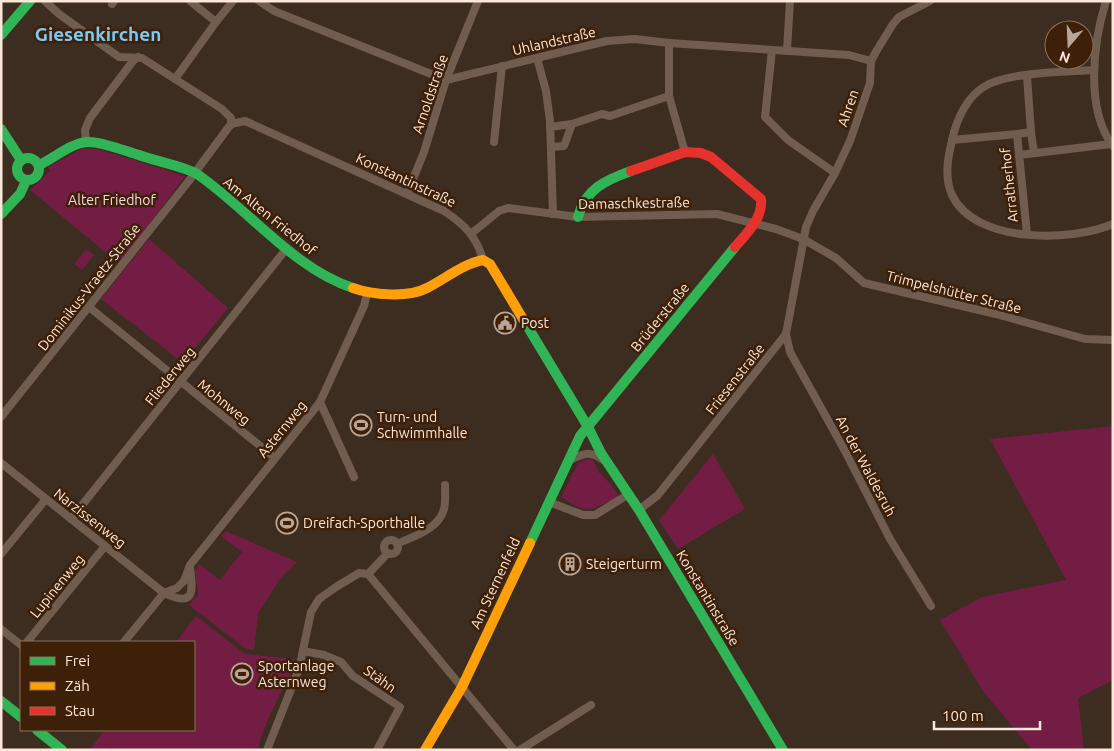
<svg xmlns="http://www.w3.org/2000/svg" width="1114" height="751" viewBox="0 0 1114 751" font-family="Ubuntu,sans-serif">
	<style>
		.green { fill: #731d45 }
		.lines { fill: none; stroke-linecap: round; stroke-linejoin: round }
		.street { stroke: #715d50; stroke-width: 8 }
		.fast { stroke: #30b455; stroke-width: 10 }
		.slow { stroke: #ff9f0a; stroke-width: 10 }
		.jam { stroke: #e5322d; stroke-width: 10 }
		.labels { text-anchor: middle; stroke-width: 5; stroke-linejoin: round; paint-order: stroke }
		.street-label { font-size: 14px; fill: #fce7da; stroke: #3e2009 }
		.park-label { font-size: 14px; fill: #f4d7e0; stroke: #3e2009 }
		.poi-label { font-size: 14px; fill: #fce7da; stroke: #3e2009; text-anchor: start }
		.district-label { font-size: 19px; font-weight: bold; fill: #7dcaf7; stroke: #3e2009 }
	</style>
	<rect width="100%" height="100%" fill="#3d2c20"/>
	<g class="green">
		<polygon points="82,149 98,149 185,176 120,264 30,190 50,171 48,167"/>
		<polygon points="149,239 228,308 183,363 101,299"/>
		<polygon points="86,249 94,255 82,270 74,264"/>
		<polygon points="1113,426 1113,680 1078,698 1084,750 1032,750 983,691 940,620 982,597 1066,580 990,439"/>
		<polygon points="713,454 745,509 678,549 659,520"/>
		<path d="M587 459 593 460 599 473H601C606 480 615 488 618 496L610 504 607 502C586 514 580 509 561 497L578 463Z"/>
		<polygon points="226,531 297,562 279,580 258,614 254,650 246,649 189,605 198,594 195,572 199,564 220,580 242,552 221,536"/>
		<path d="M196 616 245 654 294 659C292 675 283 688 276 702 269 717 261 734 258 750H89L105 730H194V642H176Z"/>
	</g>
	<g class="lines">
		<g class="street">
			<polyline points="45,1 59,14 119,57 142,58 222,109 231,118 231,124"/>
			<polyline points="190,1 216,22"/>
			<polyline points="259,1 274,11 446,80 607,41 635,39 669,43 849,55 871,61"/>
			<path d="M1106 1C1093 43 1085 109 1113 146"/>
			<polyline points="112,4 114,1"/>
			<polyline points="669,43 669,96 685,152"/>
			<polyline points="772,50 765,117 788,140 835,173"/>
			<polyline points="787,50 790,1"/>
			<polyline points="537,58 546,91 550,121 553,214"/>
			<path d="M1094 70C1066 72 1014 72 989 84 970 93 960 112 954 132 949 152 943 175 952 195 975 244 1071 242 1113 224"/>
			<polyline points="1027,76 1031,132 1017,134 1027,234"/>
			<polyline points="175,79 216,22 233,1"/>
			<path d="M231 124 245 121 444 211C464 224 477 237 483 260"/>
			<polyline points="550,127 572,124"/>
			<polyline points="1031,132 1034,153"/>
			<polyline points="952,140 1017,134"/>
			<polyline points="86,142 85,130 90,118 133,61 138,57"/>
			<polyline points="494,142 502,66"/>
			<polyline points="551,147 564,146 572,124 602,114 610,116 669,96"/>
			<polyline points="1019,155 1111,144"/>
			<polyline points="407,194 424,152 446,80 478,1"/>
			<polyline points="472,233 499,211 508,208 578,217 717,214 776,229 803,239 836,258 864,283 996,314 1085,339 1113,340"/>
			<polyline points="89,307 275,458"/>
			<polyline points="786,334 790,352 845,451 890,539 931,606"/>
			<polyline points="320,402 354,477"/>
			<polyline points="1,417 188,182 231,124"/>
			<path d="M568 461C585 453 589 450 605 461"/>
			<path d="M1 463 164 593C195 608 193 592 190 567"/>
			<polyline points="549,502 583,515 595,515 629,494"/>
			<polyline points="639,510 658,495 786,334 806,227 813,211 835,173 850,141 870,83 871,61 877,50 893,24 899,17 930,1"/>
			<polyline points="71,519 287,248"/>
			<circle cx="391" cy="547" r="7"/>
			<path d="M397 544C414 536 439 529 444 509 446 502 445 492 445 485"/>
			<polyline points="1,554 46,499"/>
			<polyline points="368,574 388,553"/>
			<polyline points="1,629 21,645"/>
			<polyline points="27,642 105,546"/>
			<polyline points="124,642 164,593 177,588 184,581 190,565 320,402 364,306 367,293"/>
			<polyline points="303,651 324,655 341,662 353,676 400,707 377,750"/>
			<polyline points="267,750 299,669 311,612 319,599 336,587 359,573 368,574 514,750"/>
			<polyline points="520,750 591,705"/>
		</g>
		<g class="fast">
			<polyline points="1,35 30,1"/>
			<polyline points="1,129 21,160"/>
			<circle cx="28" cy="169" r="11"/>
			<path d="M39 165C53 159 71 143 87 142 101 141 125 151 139 155 152 160 186 167 197 174 248 209 294 269 353 288"/>
			<polyline points="1,214 20,194 26,181"/>
			<path d="M578 217C585 189 606 180 631 171"/>
			<polyline points="523,319 588,427 601,453 639,510 783,750"/>
			<polyline points="530,543 580,436 735,247"/>
			<polyline points="1,701 21,717"/>
			<polyline points="37,730 62,750"/>
		</g>
		<g class="slow">
			<path d="M353 288C372 295 408 298 427 288 445 279 463 264 483 260L490 264 523 319"/>
			<polyline points="425,750 462,687 530,543"/>
		</g>
		<path class="jam" d="M631 171 685 152 701 153 711 157 761 199C763 218 747 233 735 247"/>
	</g>
	<defs>
		<g id="civic-ring" transform="scale(1.125)"><circle r="9.5" fill="#3e2009" stroke="#b9a699" stroke-width="1.5"/><path d="M-.6-6.5H3V-4.5H.6V-3L4-1V1h2V6H-6V1h2V-1L-.6-3ZM-1.2 2.5V6h2.4V2.5Z" fill="#b9a699"/></g>
		<g id="stadium-ring" transform="scale(1.125)"><circle r="9.5" fill="#3e2009" stroke="#b9a699" stroke-width="1.5"/><path d="M0-5a6.5 5 0 1 0 0 10a6.5 5 0 1 0 0-10ZM-3.5-1.8h7v3.6h-7Z" fill="#b9a699"/></g>
		<g id="building-ring" transform="scale(1.125)"><circle r="9.5" fill="#3e2009" stroke="#b9a699" stroke-width="1.5"/><path d="M-4-6H4V6H1V3H-1V6H-4ZM-2.5-4.3h1.7v1.8h-1.7ZM.8-4.3h1.7v1.8H.8ZM-2.5-1h1.7V.8h-1.7ZM.8-1h1.7V.8H.8Z" fill="#b9a699"/></g>
	</defs>
	<g fill-rule="evenodd">
		<use href="#civic-ring" x="505" y="323"/>
		<use href="#stadium-ring" x="361" y="425"/>
		<use href="#stadium-ring" x="287" y="523"/>
		<use href="#building-ring" x="570" y="564"/>
		<use href="#stadium-ring" x="242" y="674"/>
	</g>
	<g class="labels">
		<g class="street-label">
			<text transform="translate(554 41) rotate(-13)" y="5">Uhlandstraße</text>
			<text transform="translate(430 94) rotate(-71)" y="5">Arnoldstraße</text>
			<text transform="translate(848 108) rotate(-71)" y="5">Ahren</text>
			<text transform="translate(406 180) rotate(25)" y="5">Konstantinstraße</text>
			<text transform="translate(1009 185) rotate(-96)" y="5">Arratherhof</text>
			<text transform="translate(634 203) rotate(-1)" y="5">Damaschkestraße</text>
			<text transform="translate(270 216) rotate(39)" y="5">Am Alten Friedhof</text>
			<text transform="translate(89 287) rotate(-52)" y="5">Dominikus-Vraetz-Straße</text>
			<text transform="translate(954 292) rotate(14)" y="5">Trimpelshütter Straße</text>
			<text transform="translate(660 317) rotate(-51)" y="5">Brüderstraße</text>
			<text transform="translate(170 376) rotate(-51)" y="5">Fliederweg</text>
			<text transform="translate(735 379) rotate(-52)" y="5">Friesenstraße</text>
			<text transform="translate(224 402) rotate(39)" y="5">Mohnweg</text>
			<text transform="translate(282 429) rotate(-51)" y="5">Asternweg</text>
			<text transform="translate(866 466) rotate(62)" y="5">An der Waldesruh</text>
			<text transform="translate(90 518) rotate(38)" y="5">Narzissenweg</text>
			<text transform="translate(495 583) rotate(-65)" y="5">Am Sternenfeld</text>
			<text transform="translate(57 586) rotate(-51)" y="5">Lupinenweg</text>
			<text transform="translate(708 598) rotate(59)" y="5">Konstantinstraße</text>
			<text transform="translate(380 679) rotate(35)" y="5">Stähn</text>
		</g>
		<g class="park-label">
			<text x="112" y="205">Alter Friedhof</text>
		</g>
		<g class="poi-label">
			<text x="521" y="328">Post</text>
			<text x="377" y="422">Turn- und<tspan x="377" dy="16">Schwimmhalle</tspan></text>
			<text x="303" y="528">Dreifach-Sporthalle</text>
			<text x="586" y="569">Steigerturm</text>
			<text x="258" y="671">Sportanlage<tspan x="258" dy="16">Asternweg</tspan></text>
		</g>
		<g class="district-label">
			<text x="98" y="41">Giesenkirchen</text>
		</g>
	</g>
	<rect width="1114" height="751" fill="none" stroke="#fce7da" stroke-width="5"/>
	<rect x="20" y="641" width="175" height="90" fill="#3e2009" stroke="#8a705d"/>
	<rect x="30" y="657" width="25" height="8" fill="#30b455" stroke="#8a705d"/>
	<text x="65" y="666" font-size="15" fill="#fce7da">Frei</text>
	<rect x="30" y="682" width="25" height="8" fill="#ff9f0a" stroke="#8a705d"/>
	<text x="65" y="691" font-size="15" fill="#fce7da">Zäh</text>
	<rect x="30" y="707" width="25" height="8" fill="#e5322d" stroke="#8a705d"/>
	<text x="65" y="716" font-size="15" fill="#fce7da">Stau</text>
	<g transform="translate(1069 45) rotate(199)"><circle r="24" fill="#3e2009" stroke="#8a705d"/>
	<path d="M0-4L9 19L0 12L-9 19Z" fill="#b9a699"/>
	<text y="-8" font-size="14" font-weight="bold" text-anchor="middle" fill="#fce7da">N</text>
	</g>
	<path d="M934 721v8h106v-8" fill="none" stroke="#fce7da" stroke-width="2.5"/>
	<text x="942" y="721" font-size="15" fill="#fce7da" stroke="#3e2009" stroke-width="4" paint-order="stroke">100 m</text>
</svg>
